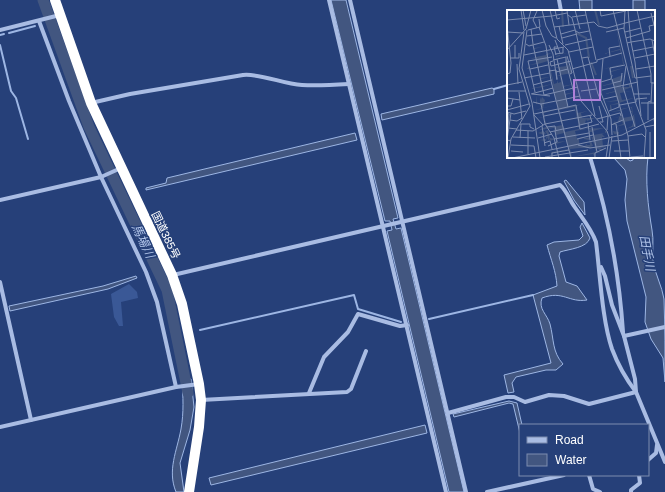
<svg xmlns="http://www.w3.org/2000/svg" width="665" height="492" viewBox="0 0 665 492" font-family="Arial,'Noto Sans JP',sans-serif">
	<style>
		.green { fill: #3a5896 }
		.water { fill: #425680; stroke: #9db6e4 }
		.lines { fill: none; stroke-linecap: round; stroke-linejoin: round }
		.stream { stroke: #9db6e4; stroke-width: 2 }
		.river { stroke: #425680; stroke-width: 11 }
		.street { stroke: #a9bce3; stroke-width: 4 }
		.highway { stroke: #fff; stroke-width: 10 }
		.labels { text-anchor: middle; stroke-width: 3; stroke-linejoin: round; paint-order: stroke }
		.street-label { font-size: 11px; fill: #fff; stroke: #264079 }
		.water-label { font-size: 12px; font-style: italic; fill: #b4c7eb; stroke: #264079 }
		.inset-river { fill: none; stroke: #425680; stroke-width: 2 }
		.inset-road { fill: none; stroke: #7d8caf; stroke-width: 1 }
		.view { fill: #b080d9; fill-opacity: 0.15; stroke: #b080d9; stroke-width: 2 }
		.inset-edge { fill: none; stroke: #fff; stroke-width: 2 }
	</style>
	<rect width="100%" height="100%" fill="#264079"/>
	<polygon class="green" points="129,284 137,292 138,298 121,302 123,326 119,326 114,317 111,294"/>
	<g class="water">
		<polygon points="331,0 346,0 398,218 393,219 396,229 401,228 464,492 449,492 387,231 392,230 390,221 385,221"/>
		<polygon points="579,0 592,0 592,11 580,11"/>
		<rect x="633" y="0" width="12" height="11"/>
		<polygon points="492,88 494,89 494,94 382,120 381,114"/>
		<polygon points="355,133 357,140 146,190 146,188 166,183 167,178"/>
		<path d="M613 157H625L630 161 633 160V157H648C645 181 648 206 652 230 654 240 652 251 653 261 655 274 662 286 664 299 665 327 665 355 665 382L663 358 651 339 645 322 646 297 627 221 625 200 627 179 625 170Z"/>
		<polygon points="566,180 584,202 585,215 574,200 564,181"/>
		<path d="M582 223 590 238C587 248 569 249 560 252L559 256 566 282 577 286 587 300C569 303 563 290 542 298 538 309 547 314 550 324 554 339 552 352 563 364L556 370H546L516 377 512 383 514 392 508 393 504 375 551 363 533 295 557 286C556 271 551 260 547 245L554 242 579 240 583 236 580 227Z"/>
		<polygon points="136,276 137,278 108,289 10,311 9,306 103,286"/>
		<path d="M191 379 194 407 190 430 180 463 184 492H176C167 470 177 451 181 429 184 412 183 397 182 380Z"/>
		<polygon points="509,401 517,403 522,425 520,425 520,433 513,404 509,403 454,417 453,414"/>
		<polygon points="425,425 427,433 211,485 209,478"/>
	</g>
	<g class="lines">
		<g class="stream">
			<polyline points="9,33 35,26"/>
			<polyline points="0,35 4,34"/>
			<polyline points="0,45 11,91 16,98 28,139"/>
			<polyline points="494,89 508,85"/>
			<polyline points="429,319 533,295"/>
			<polyline points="200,330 354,295 358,309 401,322"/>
		</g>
		<polyline class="river" points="43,0 89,127 167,290 188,393"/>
		<g class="street">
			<polyline points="329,0 446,492"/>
			<polyline points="350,0 466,492"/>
			<polyline points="559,0 561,11"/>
			<polyline points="39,21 69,101 101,177 146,272 157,302 176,387"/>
			<polyline points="0,30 60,15"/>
			<path d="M91 103 130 94 243 75C260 73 283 84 302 85 317 86 333 85 349 84"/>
			<path d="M590 157C608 214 619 272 623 332"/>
			<polyline points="0,200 101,177 121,168"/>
			<polyline points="601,267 605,276 612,305 624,336 635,379 636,392 665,462"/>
			<path d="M173 275 560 185C567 191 569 199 574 206 582 218 591 228 596 242 600 273 602 320 612 349 618 365 626 379 636 392L589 404 564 396 549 395 525 402 514 397H506L448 413"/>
			<polyline points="0,282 31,420"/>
			<polyline points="624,336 665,327"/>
			<polyline points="309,393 324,357 348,332 358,314 400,326 407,325"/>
			<polyline points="201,400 347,392 351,389 366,351"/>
			<polyline points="0,427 176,387 199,384"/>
			<polyline points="648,460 656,453 657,445"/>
			<polyline points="589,475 593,489 600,492"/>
			<polyline points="487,492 564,475"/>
			<polyline points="631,492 631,490 640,483 639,475"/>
		</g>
		<polyline class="highway" points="55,0 91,103 172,275 182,304 199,384 201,400 199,427 189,492"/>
	</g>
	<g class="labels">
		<g class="street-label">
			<text transform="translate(166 235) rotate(64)" y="4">国道385号</text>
		</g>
		<g class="water-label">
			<text transform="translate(143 241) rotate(65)" y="4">馬場川</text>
			<text transform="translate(647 253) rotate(79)" y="4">田手川</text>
		</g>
	</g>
	<g transform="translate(507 10)">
		<rect width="148" height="148" fill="#264079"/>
		<path d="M109 16 117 54 103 58 104 61 117 58 104 62V65L105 69 116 65 114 77H122V73L125 77 117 80V82L126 81 113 83 115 90 127 88 112 93 114 99 129 96 125 97 126 105 130 104 127 105 129 116 112 121V125L107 124 106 121 112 122 110 115H105L108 111 110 116 116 114 115 111 111 112 112 107 107 108 114 106 113 101 103 102 113 100 112 94 104 95 105 100H103V95L111 93V91L98 92 110 90 108 82 97 84 108 81 106 74 94 76 105 73 103 65 94 68 103 65 102 58 96 59 116 54 115 47 97 51 115 47 113 40 96 44 113 39ZM124 97 125 101 122 102H125L126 106 116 108 114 100 117 99 118 103 117 99ZM127 110 125 116 121 118 120 115 121 118 112 121 111 116 117 115V112ZM29 33 26 35 27 38 35 37 27 39 28 43 38 41 28 43 29 47 39 45V41V44L45 43 40 45V48L45 47 41 48 47 74 50 73V70L51 73 54 72 53 66H50L53 65 51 58H48L51 57 50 50H47H50L49 46 53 45V43H60L53 44V46L49 47 50 50 59 48 50 50 52 57 60 56 59 50V49L65 63 54 65 55 72 67 69 55 72 56 76 67 74 56 77 58 84 72 81 58 85 60 93 73 90 60 93 61 97 75 94 69 96 70 103 81 101 74 103 75 108H88L80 111 79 109 78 114 81 113 73 115V119L97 118 86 121V125L98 123V120L101 122 95 124 98 127H95L96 136 100 137 93 138 96 140 95 141 89 138 90 142H95L88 143V148L86 144 59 148 64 147 62 140 45 143V148L44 142 51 141 50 138 60 135 51 138V141L62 139 57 123 49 125 51 132 59 131 49 134 50 137 48 134 41 135 50 133 49 129 43 131 42 127V131L40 127 39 131 32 130 39 129V127L41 126 39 123 37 125 31 123 36 121 40 124 38 121 41 120 43 128 49 129 47 118 31 120 39 117 37 107 30 108 34 107 33 103 34 107H37L35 99 28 100 35 98 33 94H26H29V85L30 94 33 93V87L34 90 35 87 38 90 43 89 38 90 36 98 50 95 35 98 36 102 51 99 41 51 31 54 32 61 42 59 32 61 34 68 43 67 34 69 36 76 45 74 36 77 37 81 46 79 36 81 29 82 36 81V77L22 79 35 76 33 69 19 72 33 69 32 61 17 64 23 63 22 59H20L22 56 23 63 32 61 30 54 22 55 30 53 29 48 23 49 29 47 26 35H22ZM68 97 69 104 54 107 52 100ZM51 99 55 115 41 118 38 110 53 107 38 110 37 103ZM69 104 71 112 56 115 54 107ZM71 112 72 119 58 122 56 115ZM84 118 82 122H85L86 127 70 129 68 121 79 119 80 122 79 119ZM84 126 88 137H83L86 136 84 131 82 130 83 135H80V134H78L80 135 74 137 76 135 73 136 72 132 76 130 72 132V128L77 127V129L82 130ZM73 138H88L89 142 65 147 63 139Z" fill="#425680" fill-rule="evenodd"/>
		<path class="inset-river" d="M55 0 56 17M88 0 92 15M69 23 79 28 82 48M84 52 89 65M124 56 126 68"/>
		<path class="inset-road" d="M14 0 17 20M16 0 19 16M35 0 39 16 45 26 49 28M43 0 50 29 61 40 74 91 100 121 102 127M48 0 50 9 53 8M60 0 62 15M68 0 73 19M78 0 89 50M93 0 94 6 119 1M106 0 129 94 139 120 137 148M118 0 117 19 128 68 144 66M121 0 122 12 148 6M130 0 144 64V73H148M61 5 65 8 69 23 88 106M45 6 60 3M65 7 79 5M0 10 45 6M0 15 4 53 3 63 0 64M52 16 56 34M142 16 147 15 144 3M32 17 39 36 44 71 64 148M47 17 87 12 91 16 100 18 122 12 124 32 143 29 148 31M30 18 26 10 30 1M24 19 26 34M20 20 15 58 25 93 33 148M21 20 33 17 32 9M69 21 72 23 82 21M0 22 16 23M99 22 117 18M118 22 134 18M54 24 68 20M20 26 35 24M55 28 70 24M119 28 143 21 142 16M48 30 53 43M145 30 148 46M120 33 124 32 128 52 134 106M19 34 22 36 37 32M8 35V48M26 35 37 85M42 35 46 44 50 70M58 35 84 29M0 40 19 19 24 0M126 41 146 37M62 42 86 37M48 44 56 43V37M17 45 57 37M49 45 47 37H51M60 46 65 63 63 64M103 46 102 38 113 36M3 48H12V43M75 48 81 47 91 84M128 48 148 44M50 49 61 97M46 50 59 47V52M90 50 115 43M46 51 43 52 44 56 64 51M59 52 68 87M10 54 11 74M119 56 116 77 128 117M23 59 41 55M65 59 90 52V50M129 59 148 56M42 61 49 60 50 69M49 62 61 59M104 65 103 58 118 55M105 65 104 69 94 72V83L104 109 105 125M17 68 43 63M105 69 115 104M0 70V84M94 72 96 49M106 73 114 71 115 63M0 75 15 72M26 75 45 70M95 80 131 72M0 81H19M74 81 89 79M12 82 15 109M28 82 21 51 45 47M24 84 46 78M25 84 43 86M91 84 101 106 100 120M127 84H143M37 85 71 77M0 88 13 90M97 89 110 86M50 91 73 86M26 92 34 94 38 114 47 128 52 148M0 93V96H4L6 89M134 93H148M144 93 145 72M34 94 49 91M113 95 129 92V89L140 88M92 96 96 112H93M52 99 69 95 73 119 92 114M0 100 22 94M102 101 112 97V94M0 102 7 104 19 101M0 103 2 104 1 118 10 119M4 103 0 130 4 131M53 103 68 100M27 104 51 99M115 104 121 126 123 148M27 105 36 115M37 106 52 103M90 109 113 103 114 106M3 110 10 111 15 108M141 110V92L144 91M81 113 83 130M13 114H23V117L27 119M109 114 114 148M73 115 85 112 83 106M104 115 116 110M35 116 38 136M40 117 48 116 49 121M85 117 90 142M138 117 148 115 147 109M57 119 72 116M9 120 26 121 38 114 85 105M21 121V144M43 122 56 119M121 126 135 124 138 127M6 127 28 128M13 128 14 114M31 128 45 124M47 129 82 123M70 129 86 125M105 131 121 130M37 133 43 131 45 139M4 135 27 136 29 148M71 135 83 138 103 135M41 136 50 132 48 121M4 141 16 142M107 141H122M38 147 81 140M124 147 136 146M1 148 4 129 23 96 12 59 17 22M5 148 115 125 148 108M45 148V143L62 140M88 148V143L99 138M99 148 102 128M102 148 105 126M143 148V122"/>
		<path class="view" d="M67 70H93V90H67Z"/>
		<rect width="148" height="148" class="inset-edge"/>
	</g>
	<rect x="519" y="424" width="130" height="52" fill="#264079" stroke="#7d8caf"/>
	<rect x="527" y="437" width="20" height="6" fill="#a9bce3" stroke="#7d8caf"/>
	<text x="555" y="444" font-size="12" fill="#ffffff">Road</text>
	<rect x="527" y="454" width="20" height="12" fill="#425680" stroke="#7d8caf"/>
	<text x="555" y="464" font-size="12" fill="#ffffff">Water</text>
</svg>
